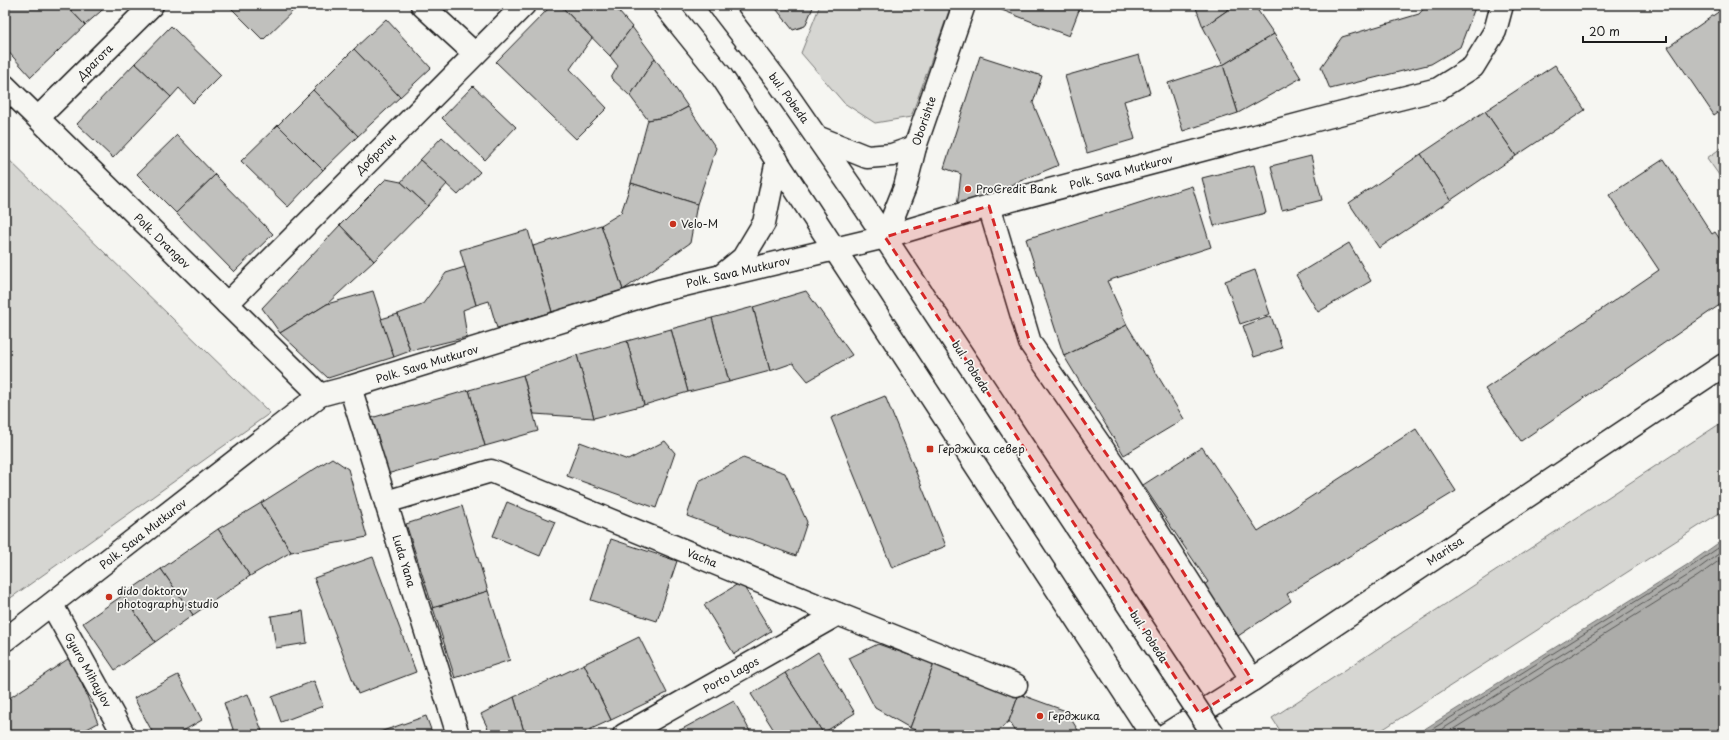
<svg xmlns="http://www.w3.org/2000/svg" width="1729" height="740" viewBox="0 0 1729 740" font-family="'Playpen Sans',sans-serif">
	<style>
		.green { fill: #d6d6d2; stroke: #797977 }
		.water { fill: #acaca9; stroke: #727271 }
		.lines { fill: none; stroke-linecap: round; stroke-linejoin: round }
		.shore { stroke: #565654; stroke-width: 1 }
		.building { fill: #c0c0bd; stroke: #1c1c1c }
		.minor-casing { stroke: #1c1c1c; stroke-width: 25 }
		.major-casing { stroke: #1c1c1c; stroke-width: 25 }
		.minor { stroke: #f6f6f2; stroke-width: 22 }
		.major { stroke: #f6f6f2; stroke-width: 22 }
		.major-bridge-casing { stroke: #1c1c1c; stroke-width: 25; stroke-linecap: butt }
		.major-bridge { stroke: #f6f6f2; stroke-width: 22 }
		.marked { fill: #d62828; fill-opacity: 0.2; stroke: #d62828; stroke-width: 3; stroke-dasharray: 8 5; stroke-linejoin: round }
		.poi-dot { fill: #c8321e; stroke: #f6f6f2; stroke-width: 1.5 }
		.labels { text-anchor: middle; stroke-width: 3.5; stroke-linejoin: round; paint-order: stroke }
		.street-label { font-size: 11px; fill: #1c1c1c; stroke: #f6f6f2 }
		.poi-label { font-size: 11px; fill: #1c1c1c; stroke: #f6f6f2; text-anchor: start }
	</style>
	<rect width="100%" height="100%" fill="#f6f6f2"/>
	<filter id="ink" filterUnits="userSpaceOnUse"><feTurbulence type="fractalNoise" baseFrequency=".025" numOctaves="2"/><feDisplacementMap in="SourceGraphic" scale="8" xChannelSelector="R" yChannelSelector="G"/><feConvolveMatrix kernelMatrix="1 2 1 2 8 2 1 2 1" color-interpolation-filters="sRGB"/></filter>
	<g filter="url(#ink)">
		<g class="green">
			<polygon points="820,5 951,5 911,117 875,123 844,103 801,53"/>
			<polygon points="1724,146 1724,182 1707,158"/>
			<polygon points="5,156 270,413 5,602"/>
			<polygon points="1724,421 1724,510 1374,735 1283,735 1272,718"/>
		</g>
		<polygon class="water" points="1724,539 1724,735 1415,735 1690,563"/>
		<g class="lines">
			<g class="shore">
				<polyline points="1423,735 1692,566 1724,544"/>
				<polyline points="1433,735 1695,571 1724,550"/>
				<polyline points="1444,735 1698,576 1724,557"/>
			</g>
		</g>
		<g class="building">
			<polygon points="5,5 66,5 85,25 31,77 5,48"/>
			<polygon points="66,5 108,5 85,25"/>
			<polygon points="228,5 299,5 263,40"/>
			<polygon points="552,5 560,5 592,38 570,69 607,108 576,139 496,62"/>
			<polygon points="560,5 613,5 632,27 610,56"/>
			<polygon points="773,5 814,5 805,26 793,30"/>
			<polygon points="995,5 1081,5 1069,36 994,7"/>
			<polygon points="1195,5 1235,5 1203,27"/>
			<polygon points="1235,5 1254,5 1274,34 1223,65 1203,27"/>
			<polygon points="1427,5 1476,5 1460,47 1431,64 1330,89 1321,67 1342,37 1419,14"/>
			<polygon points="1724,8 1724,108 1714,115 1668,47"/>
			<polygon points="386,19 431,68 400,97 354,49"/>
			<polygon points="171,26 221,75 193,103 179,88 171,97 135,63"/>
			<polygon points="632,27 655,58 630,96 611,78 618,66 610,56"/>
			<polygon points="1274,34 1301,78 1238,113 1223,65"/>
			<polygon points="354,49 400,97 358,136 313,90"/>
			<polygon points="1139,55 1150,93 1124,101 1135,139 1087,153 1065,76"/>
			<polygon points="980,56 1042,76 1033,103 1059,165 957,207 961,174 944,168"/>
			<polygon points="655,58 688,107 671,116 648,120 630,96"/>
			<polygon points="135,63 171,97 113,158 77,124"/>
			<polygon points="1223,65 1238,113 1183,131 1168,83"/>
			<polygon points="1555,65 1585,110 1516,156 1485,111"/>
			<polygon points="473,86 516,127 485,160 442,118"/>
			<polygon points="313,90 358,136 323,170 278,125"/>
			<polygon points="688,107 716,148 697,204 631,183 648,120 671,116"/>
			<polygon points="1485,111 1516,156 1451,200 1421,154"/>
			<polygon points="278,125 323,170 288,207 241,161"/>
			<polygon points="177,135 215,175 176,213 137,174"/>
			<polygon points="442,137 480,172 458,195 420,160"/>
			<polygon points="1421,154 1451,200 1379,248 1349,203"/>
			<polygon points="1311,156 1322,200 1282,210 1271,166"/>
			<polygon points="1664,159 1712,234 1715,232 1724,245 1724,302 1521,441 1485,389 1659,270 1609,195"/>
			<polygon points="420,160 447,184 428,206 401,182"/>
			<polygon points="1254,165 1266,213 1214,226 1202,178"/>
			<polygon points="215,175 273,234 234,272 176,213"/>
			<polygon points="386,179 401,182 428,206 374,261 340,225"/>
			<polygon points="631,183 697,204 690,243 623,290 601,225 621,213"/>
			<polygon points="1192,186 1211,247 1107,281 1127,325 1064,356 1026,239"/>
			<polygon points="340,225 374,261 327,304 280,333 262,308"/>
			<polygon points="601,225 623,290 552,312 533,246"/>
			<polygon points="528,230 552,312 497,328 489,301 476,305 460,250"/>
			<polygon points="1349,243 1371,281 1318,312 1296,275"/>
			<polygon points="465,267 476,305 463,310 467,337 410,351 398,314 422,305 446,273"/>
			<polygon points="1255,270 1270,314 1240,324 1225,281"/>
			<polygon points="373,291 394,357 328,378 280,333 327,304"/>
			<polygon points="806,291 852,355 808,381 793,363 770,371 753,307"/>
			<polygon points="753,307 770,371 729,382 712,318"/>
			<polygon points="398,314 410,351 394,357 381,319"/>
			<polygon points="1271,316 1282,348 1254,357 1243,326"/>
			<polygon points="712,318 729,382 688,392 671,329"/>
			<polygon points="1127,325 1184,419 1124,455 1064,356"/>
			<polygon points="671,329 688,392 644,405 627,341"/>
			<polygon points="627,341 644,405 594,418 577,355"/>
			<polygon points="577,355 594,418 534,414 523,375"/>
			<polygon points="523,375 538,431 485,446 469,390"/>
			<polygon points="469,390 485,446 387,474 371,418"/>
			<polygon points="885,396 946,546 892,568 831,418"/>
			<polygon points="1416,429 1456,491 1287,594 1291,601 1238,636 1204,585 1208,582 1143,485 1202,447 1258,531"/>
			<polygon points="665,441 675,453 656,508 567,476 580,442 628,460"/>
			<polygon points="332,458 348,469 367,537 291,552 261,503"/>
			<polygon points="743,458 785,473 807,522 796,556 687,516 699,481"/>
			<polygon points="507,502 555,522 540,556 493,536"/>
			<polygon points="261,503 291,552 250,576 218,529"/>
			<polygon points="462,506 488,591 433,608 406,524"/>
			<polygon points="218,529 250,576 193,615 161,569"/>
			<polygon points="611,539 677,561 657,621 591,600"/>
			<polygon points="373,557 416,672 358,694 314,578"/>
			<polygon points="161,569 193,615 155,642 123,595"/>
			<polygon points="741,582 771,631 734,654 704,605"/>
			<polygon points="488,591 510,660 455,678 433,608"/>
			<polygon points="123,595 155,642 115,670 83,623"/>
			<polygon points="303,611 307,643 276,648 271,616"/>
			<polygon points="639,637 667,693 611,720 584,664"/>
			<polygon points="878,644 934,664 910,728 875,708 849,658"/>
			<polygon points="818,652 855,713 823,733 785,673"/>
			<polygon points="71,657 98,723 76,735 47,735 46,733 43,735 7,735 5,732 5,701"/>
			<polygon points="584,664 611,720 578,735 525,735 514,697"/>
			<polygon points="934,664 1019,694 1009,721 993,735 929,735 910,728"/>
			<polygon points="785,673 823,733 820,735 777,735 751,694"/>
			<polygon points="178,675 202,720 176,735 154,735 134,698"/>
			<polygon points="314,681 323,706 281,722 272,697"/>
			<polygon points="248,694 262,731 252,735 235,735 224,703"/>
			<polygon points="1019,694 1066,711 1081,735 1018,735 1009,721"/>
			<polygon points="514,697 525,735 491,735 481,714"/>
			<polygon points="734,701 752,735 671,735"/>
			<polygon points="426,716 433,735 377,735 377,733"/>
		</g>
		<g class="lines">
			<g class="minor-casing">
				<g id="minor">
					<polyline points="422,5 475,54"/>
					<polyline points="5,86 320,395"/>
					<polyline points="38,118 152,5"/>
					<polyline points="817,137 867,157 892,155 915,147"/>
					<polyline points="989,206 1030,343 1125,481 1252,680"/>
					<polyline points="885,237 905,187 915,147 964,5"/>
					<polyline points="227,304 524,5"/>
					<polyline points="350,387 458,735"/>
					<polyline points="386,502 491,471 838,614 1016,685"/>
					<polyline points="52,605 124,735"/>
					<polyline points="5,640 320,395 350,387 659,291 885,237 989,206 1327,117 1438,89 1473,67 1495,31 1502,5"/>
					<polyline points="624,735 838,614"/>
					<polyline points="1165,735 1252,680 1724,365"/>
				</g>
			</g>
			<g class="major-casing">
				<g id="major">
					<polyline points="664,5 722,77 1152,735"/>
					<polyline points="719,5 779,83 856,194 1183,688"/>
					<polyline points="721,276 743,258 764,223 777,160"/>
				</g>
			</g>
			<use href="#minor" class="minor"/>
			<use href="#major" class="major"/>
			<g class="major-bridge-casing">
				<polyline id="major-bridge" points="1183,688 1214,735"/>
			</g>
			<use href="#major-bridge" class="major-bridge"/>
		</g>
	</g>
	<path class="marked" d="M989 206 1030 343 1125 481 1252 680 1199 713 885 237Z"/>
	<g class="poi-dot">
		<circle cx="968" cy="189" r="4"/>
		<circle cx="673" cy="224" r="4"/>
		<rect x="926" y="445" width="8" height="8" rx="2"/>
		<circle cx="109" cy="597" r="4"/>
		<circle cx="1040" cy="716" r="4"/>
	</g>
	<g class="labels">
		<g class="street-label">
			<text transform="translate(95 62) rotate(-45)" y="4">Драгота</text>
			<text transform="translate(789 98) rotate(54)" y="4">bul. Pobeda</text>
			<text transform="translate(924 121) rotate(-71)" y="4">Oborishte</text>
			<text transform="translate(376 154) rotate(-45)" y="4">Добротич</text>
			<text transform="translate(1121 172) rotate(-15)" y="4">Polk. Sava Mutkurov</text>
			<text transform="translate(162 241) rotate(44)" y="4">Polk. Drangov</text>
			<text transform="translate(738 272) rotate(-13)" y="4">Polk. Sava Mutkurov</text>
			<text transform="translate(427 364) rotate(-17)" y="4">Polk. Sava Mutkurov</text>
			<text transform="translate(971 367) rotate(57)" y="4">bul. Pobeda</text>
			<text transform="translate(143 534) rotate(-38)" y="4">Polk. Sava Mutkurov</text>
			<text transform="translate(1445 551) rotate(-34)" y="4">Maritsa</text>
			<text transform="translate(702 558) rotate(22)" y="4">Vacha</text>
			<text transform="translate(404 561) rotate(73)" y="4">Luda Yana</text>
			<text transform="translate(1149 637) rotate(57)" y="4">bul. Pobeda</text>
			<text transform="translate(88 670) rotate(61)" y="4">Gyuro Mihaylov</text>
			<text transform="translate(731 675) rotate(-29)" y="4">Porto Lagos</text>
		</g>
		<g class="poi-label">
			<text x="976" y="193">ProCredit Bank</text>
			<text x="681" y="228">Velo-M</text>
			<text x="938" y="453">Герджика север</text>
			<text x="117" y="595">dido doktorov<tspan x="117" dy="13">photography studio</tspan></text>
			<text x="1048" y="720">Герджика</text>
		</g>
	</g>
	<rect width="1729" height="740" fill="none" stroke="#f6f6f2" stroke-width="20"/>
	<rect x="10" y="10" width="1709" height="720" fill="none" stroke="#1c1c1c" stroke-width="1.5" filter="url(#ink)"/>
	<path d="M1583 36v6h83v-6" fill="none" stroke="#1c1c1c" stroke-width="2"/>
	<text x="1589" y="36" font-size="12" fill="#1c1c1c" stroke="#f6f6f2" stroke-width="3" paint-order="stroke">20 m</text>
</svg>
